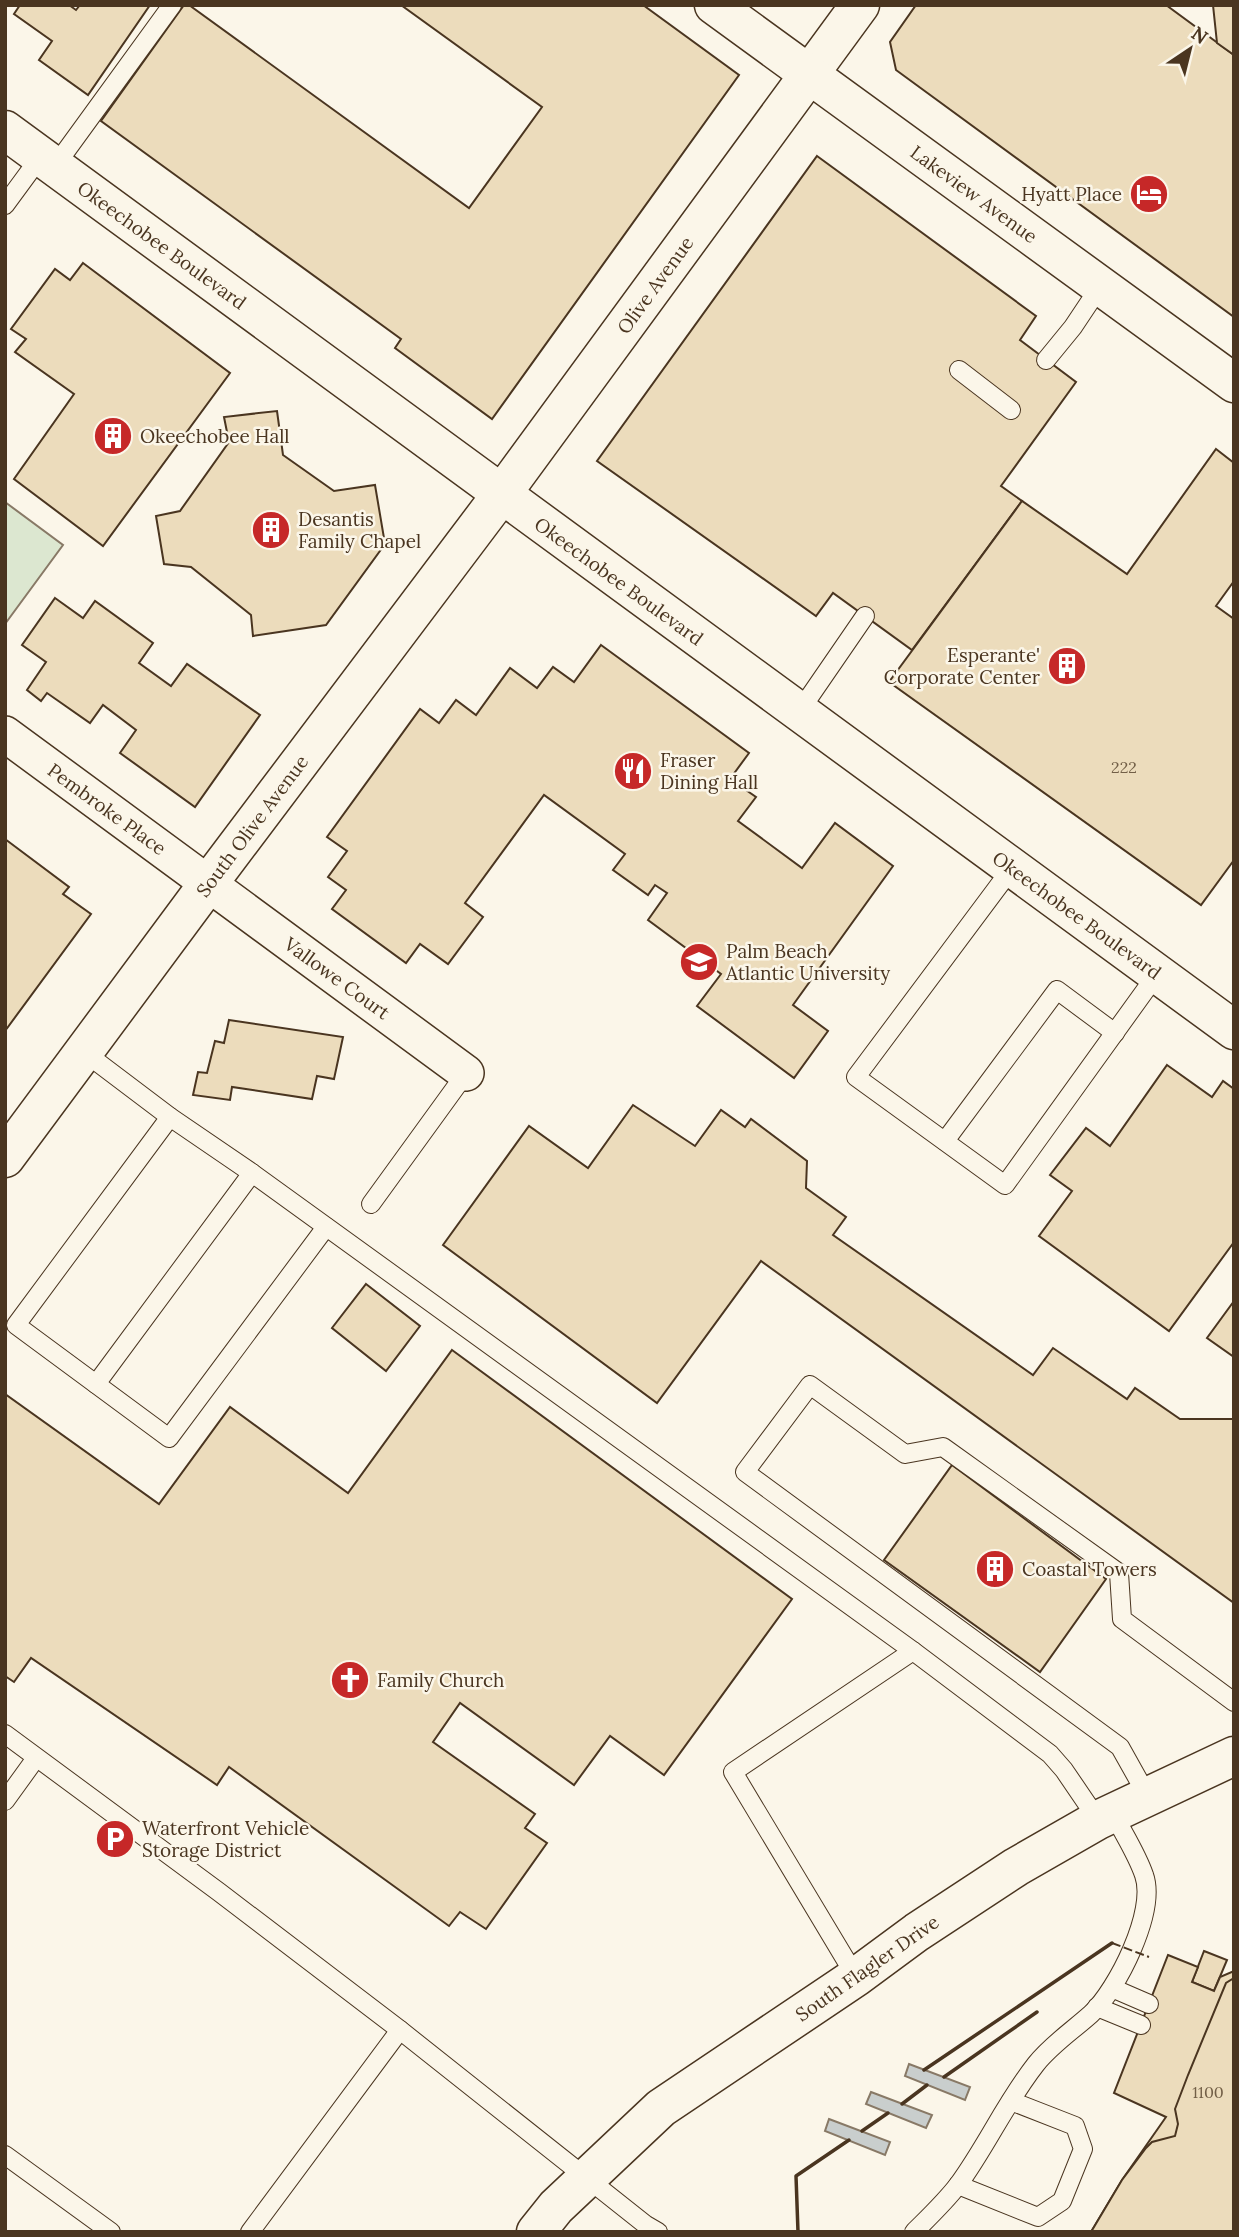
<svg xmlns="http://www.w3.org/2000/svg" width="1239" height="2237" viewBox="0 0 1239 2237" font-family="Lora,serif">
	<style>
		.green { fill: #dce7d0; stroke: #887966; stroke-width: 2 }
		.water { fill: #c9cecd; stroke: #887966; stroke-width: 2 }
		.building { fill: #ecdcbc; stroke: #4a3520; stroke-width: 2 }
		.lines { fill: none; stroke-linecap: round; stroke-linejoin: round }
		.service-casing { stroke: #4a3520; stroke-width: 20 }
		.minor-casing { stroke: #4a3520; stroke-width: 38 }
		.tertiary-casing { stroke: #4a3520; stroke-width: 41 }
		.primary-casing { stroke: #4a3520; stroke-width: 41 }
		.service { stroke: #fbf6e9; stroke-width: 18 }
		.minor { stroke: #fbf6e9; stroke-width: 35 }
		.tertiary { stroke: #fbf6e9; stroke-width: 38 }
		.primary { stroke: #fbf6e9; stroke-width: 38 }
		.fence { stroke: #4a3520; stroke-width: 2; stroke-dasharray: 9 3.5; stroke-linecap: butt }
		.wall { stroke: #4a3520; stroke-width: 3.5 }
		.labels { text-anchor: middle; stroke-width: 5; stroke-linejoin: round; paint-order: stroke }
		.number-label { font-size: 16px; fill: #725f47 }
		.street-label { font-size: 19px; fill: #4a3520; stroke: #fbf6e9 }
		.poi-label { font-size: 19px; fill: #4a3520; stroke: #fbf6e9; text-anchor: start }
	</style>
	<rect width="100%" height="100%" fill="#fbf6e9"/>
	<polygon class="green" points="5,502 63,545 5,624"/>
	<g class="water">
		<polygon points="909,2064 970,2087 965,2100 905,2076"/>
		<polygon points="871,2092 932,2115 926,2128 866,2104"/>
		<polygon points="829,2119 890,2142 885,2155 825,2131"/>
	</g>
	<g class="building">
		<polygon points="20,5 69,5 76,10 80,5 150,5 88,95 39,60 52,41 14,14"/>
		<polygon points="184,5 189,5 469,208 542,107 401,5 643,5 739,75 492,419 395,348 401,339 101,121"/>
		<polygon points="916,5 1166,5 1234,55 1234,317 896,70 890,42"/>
		<polygon points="1213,5 1234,5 1234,55 1217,43"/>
		<polygon points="817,156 1036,316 1020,340 1076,382 1001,486 1022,501 912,650 833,593 816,616 597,461"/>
		<polygon points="83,263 230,373 103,546 14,479 74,394 15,352 26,339 11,329 55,269 70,280"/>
		<polygon points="277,411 283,455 334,491 375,485 385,544 326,625 253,636 251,615 191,567 164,564 156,516 180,511 229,442 224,417"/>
		<polygon points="1216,449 1234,463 1234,581 1216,606 1234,619 1234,860 1201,905 889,682 1022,501 1127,574"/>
		<polygon points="55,598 83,618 95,601 153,643 139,663 171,686 187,664 260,715 195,807 120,753 136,730 103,705 90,723 47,693 41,701 27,690 46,662 22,645"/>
		<polygon points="601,645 749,753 730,779 756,797 738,821 802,868 835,823 893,866 793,1005 828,1031 794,1078 697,1006 721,974 648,920 667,893 655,885 648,895 613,870 625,854 544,795 465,903 483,917 448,964 420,944 406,963 332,909 346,890 328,877 347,851 327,837 420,709 439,723 456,700 476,715 510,668 537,688 553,667 574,682"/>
		<polygon points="5,839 69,887 63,894 91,914 5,1031"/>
		<polygon points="229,1020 343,1037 334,1079 317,1076 312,1099 232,1087 230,1100 193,1095 198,1072 207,1073 215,1041 224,1043"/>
		<polygon points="1167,1065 1212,1097 1223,1081 1234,1089 1234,1242 1169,1331 1039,1236 1072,1191 1050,1175 1086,1128 1110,1146"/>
		<polygon points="633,1105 695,1146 721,1110 745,1127 751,1119 807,1161 806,1188 846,1217 833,1235 1033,1375 1053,1348 1127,1399 1135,1388 1180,1419 1234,1419 1234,1603 761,1261 657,1403 443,1245 529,1126 588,1168"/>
		<polygon points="366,1284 420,1326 386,1371 332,1328"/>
		<polygon points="1234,1301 1234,1357 1207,1338"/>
		<polygon points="452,1350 792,1599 664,1775 610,1736 574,1785 460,1703 433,1742 535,1814 525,1828 547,1843 486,1929 460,1912 449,1926 229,1767 217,1785 31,1658 14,1682 5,1676 5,1394 159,1504 230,1407 348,1493"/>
		<polygon points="952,1465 1106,1579 1040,1672 884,1560"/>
		<polygon points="1204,1951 1227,1960 1214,1991 1192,1982"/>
		<polygon points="1168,1955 1198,1967 1192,1982 1214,1991 1220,1977 1234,1971 1234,2232 1091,2232 1122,2180 1166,2117 1114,2093"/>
		<polygon points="1234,1978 1234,2232 1091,2232 1122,2180 1146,2148 1152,2142 1175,2136 1178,2124 1175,2109 1188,2075 1226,1983"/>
	</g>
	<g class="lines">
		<g class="service-casing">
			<g id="service">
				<polyline points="55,166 172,5"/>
				<polyline points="5,205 41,156"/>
				<polyline points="1046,360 1073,327 1101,285"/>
				<polyline points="959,370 1011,410"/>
				<polyline points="799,712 865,616"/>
				<polyline points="1012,868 856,1077 1005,1185 1157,974"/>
				<polyline points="84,1052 170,1117 252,1173 913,1651 1050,1754 1064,1770 1098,1820"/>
				<polyline points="170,1117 16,1325 169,1438 326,1227"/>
				<polyline points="945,1141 1057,990 1115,1033"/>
				<polyline points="371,1204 466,1073"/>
				<polyline points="96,1384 252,1173"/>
				<polyline points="5,1734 219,1892 400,2030 646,2225 658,2232"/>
				<polyline points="1148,1797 1120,1747 745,1472 810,1385 905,1454 943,1447 1119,1573 1122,1619 1234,1702"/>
				<polyline points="5,1801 36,1758"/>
				<polyline points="856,1977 733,1772 913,1651"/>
				<polyline points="1112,1988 1149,2004"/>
				<polyline points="1097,2007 1141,2025"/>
				<polyline points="5,2155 111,2232"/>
				<polyline points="958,2185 1038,2217 1062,2201 1083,2149 1075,2126 1011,2101"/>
				<polyline points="250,2232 400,2030"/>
				<path d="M914 2232C929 2217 945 2202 958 2185 986 2147 1006 2102 1036 2064 1051 2045 1072 2031 1091 2014 1117 1990 1157 1911 1144 1875 1137 1854 1123 1833 1113 1813"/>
			</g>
		</g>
		<g class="minor-casing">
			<polyline id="minor" points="5,734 466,1073"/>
		</g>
		<g class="tertiary-casing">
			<g id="tertiary">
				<polyline points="5,1158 208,884 501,495 860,5"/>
				<polyline points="536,2232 556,2207 661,2108 856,1977 917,1932 1016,1867 1098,1820 1234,1756"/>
			</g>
		</g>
		<g class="primary-casing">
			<g id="primary">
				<polyline points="714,5 1234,383"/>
				<polyline points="5,130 1234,1030"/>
			</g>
		</g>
		<use href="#service" class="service"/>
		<use href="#minor" class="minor"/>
		<use href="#tertiary" class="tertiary"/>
		<use href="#primary" class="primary"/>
		<polyline class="fence" points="1112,1943 1149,1957"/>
		<g class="wall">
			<polyline points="924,2070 1112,1943"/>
			<polyline points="944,2077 1037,2012"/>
			<polyline points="902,2104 927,2085"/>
			<polyline points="862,2131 888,2113"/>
			<polyline points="798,2232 796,2176 849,2140"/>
		</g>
	</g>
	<defs>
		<g id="hotel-disc" transform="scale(2.0125)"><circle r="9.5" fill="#c62828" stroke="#fbf6e9"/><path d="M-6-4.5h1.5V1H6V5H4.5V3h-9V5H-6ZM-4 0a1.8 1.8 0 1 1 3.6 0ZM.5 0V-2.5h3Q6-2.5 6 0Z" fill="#fff"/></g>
		<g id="building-disc" transform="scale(2.0125)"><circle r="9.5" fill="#c62828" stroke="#fbf6e9"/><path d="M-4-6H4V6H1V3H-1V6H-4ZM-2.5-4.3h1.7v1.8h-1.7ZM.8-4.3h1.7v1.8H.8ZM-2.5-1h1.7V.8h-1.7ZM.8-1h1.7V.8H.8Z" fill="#fff"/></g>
		<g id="restaurant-disc" transform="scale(2.0125)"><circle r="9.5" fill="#c62828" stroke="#fbf6e9"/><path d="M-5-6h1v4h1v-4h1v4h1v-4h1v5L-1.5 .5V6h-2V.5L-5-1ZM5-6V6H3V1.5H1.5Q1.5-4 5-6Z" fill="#fff"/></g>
		<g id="university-disc" transform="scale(2.0125)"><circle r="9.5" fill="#c62828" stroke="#fbf6e9"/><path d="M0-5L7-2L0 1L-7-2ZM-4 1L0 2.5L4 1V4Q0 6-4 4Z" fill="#fff"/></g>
		<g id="church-disc" transform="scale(2.0125)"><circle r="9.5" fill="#c62828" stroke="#fbf6e9"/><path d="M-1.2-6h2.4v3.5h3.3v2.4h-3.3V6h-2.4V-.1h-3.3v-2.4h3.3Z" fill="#fff"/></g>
		<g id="parking-disc" transform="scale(2.0125)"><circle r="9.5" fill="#c62828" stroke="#fbf6e9"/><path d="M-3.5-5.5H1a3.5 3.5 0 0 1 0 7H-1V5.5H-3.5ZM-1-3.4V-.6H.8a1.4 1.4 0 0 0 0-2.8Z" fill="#fff"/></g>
	</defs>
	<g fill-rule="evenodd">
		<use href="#hotel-disc" x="1149" y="194"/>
		<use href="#building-disc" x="113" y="436"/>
		<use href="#building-disc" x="271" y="530"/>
		<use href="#building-disc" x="1067" y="666"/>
		<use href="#restaurant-disc" x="633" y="771"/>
		<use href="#university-disc" x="699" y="962"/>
		<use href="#building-disc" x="995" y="1569"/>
		<use href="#church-disc" x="350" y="1680"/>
		<use href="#parking-disc" x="115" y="1839"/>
	</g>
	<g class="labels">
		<g class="number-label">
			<text x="1124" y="773">222</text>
			<text x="1208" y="2098">1100</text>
		</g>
		<g class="street-label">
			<text transform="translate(974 194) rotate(36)" y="7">Lakeview Avenue</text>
			<text transform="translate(162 245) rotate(36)" y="7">Okeechobee Boulevard</text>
			<text transform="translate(655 285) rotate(-54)" y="7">Olive Avenue</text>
			<text transform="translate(619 581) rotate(36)" y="7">Okeechobee Boulevard</text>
			<text transform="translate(107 809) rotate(36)" y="7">Pembroke Place</text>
			<text transform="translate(252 826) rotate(-53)" y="7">South Olive Avenue</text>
			<text transform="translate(1077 915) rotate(36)" y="7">Okeechobee Boulevard</text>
			<text transform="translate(337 978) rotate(36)" y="7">Vallowe Court</text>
			<text transform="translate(867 1968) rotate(-35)" y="7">South Flagler Drive</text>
		</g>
		<g class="poi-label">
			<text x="1122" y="201" text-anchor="end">Hyatt Place</text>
			<text x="140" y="443">Okeechobee Hall</text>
			<text x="298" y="526">Desantis<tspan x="298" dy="22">Family Chapel</tspan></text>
			<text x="1040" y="662" text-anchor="end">Esperante'<tspan x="1040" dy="22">Corporate Center</tspan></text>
			<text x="660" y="767">Fraser<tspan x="660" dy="22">Dining Hall</tspan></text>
			<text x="726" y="958">Palm Beach<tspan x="726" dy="22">Atlantic University</tspan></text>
			<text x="1022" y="1576">Coastal Towers</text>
			<text x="377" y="1687">Family Church</text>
			<text x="142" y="1835">Waterfront Vehicle<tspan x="142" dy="22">Storage District</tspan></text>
		</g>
	</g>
	<rect width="1239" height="2237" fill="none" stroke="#4a3520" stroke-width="14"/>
	<g transform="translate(1190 49) rotate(35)" stroke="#fbf6e9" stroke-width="5" paint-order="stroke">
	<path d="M0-5L12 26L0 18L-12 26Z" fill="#4a3520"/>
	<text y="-10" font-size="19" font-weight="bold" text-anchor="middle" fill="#4a3520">N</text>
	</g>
</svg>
